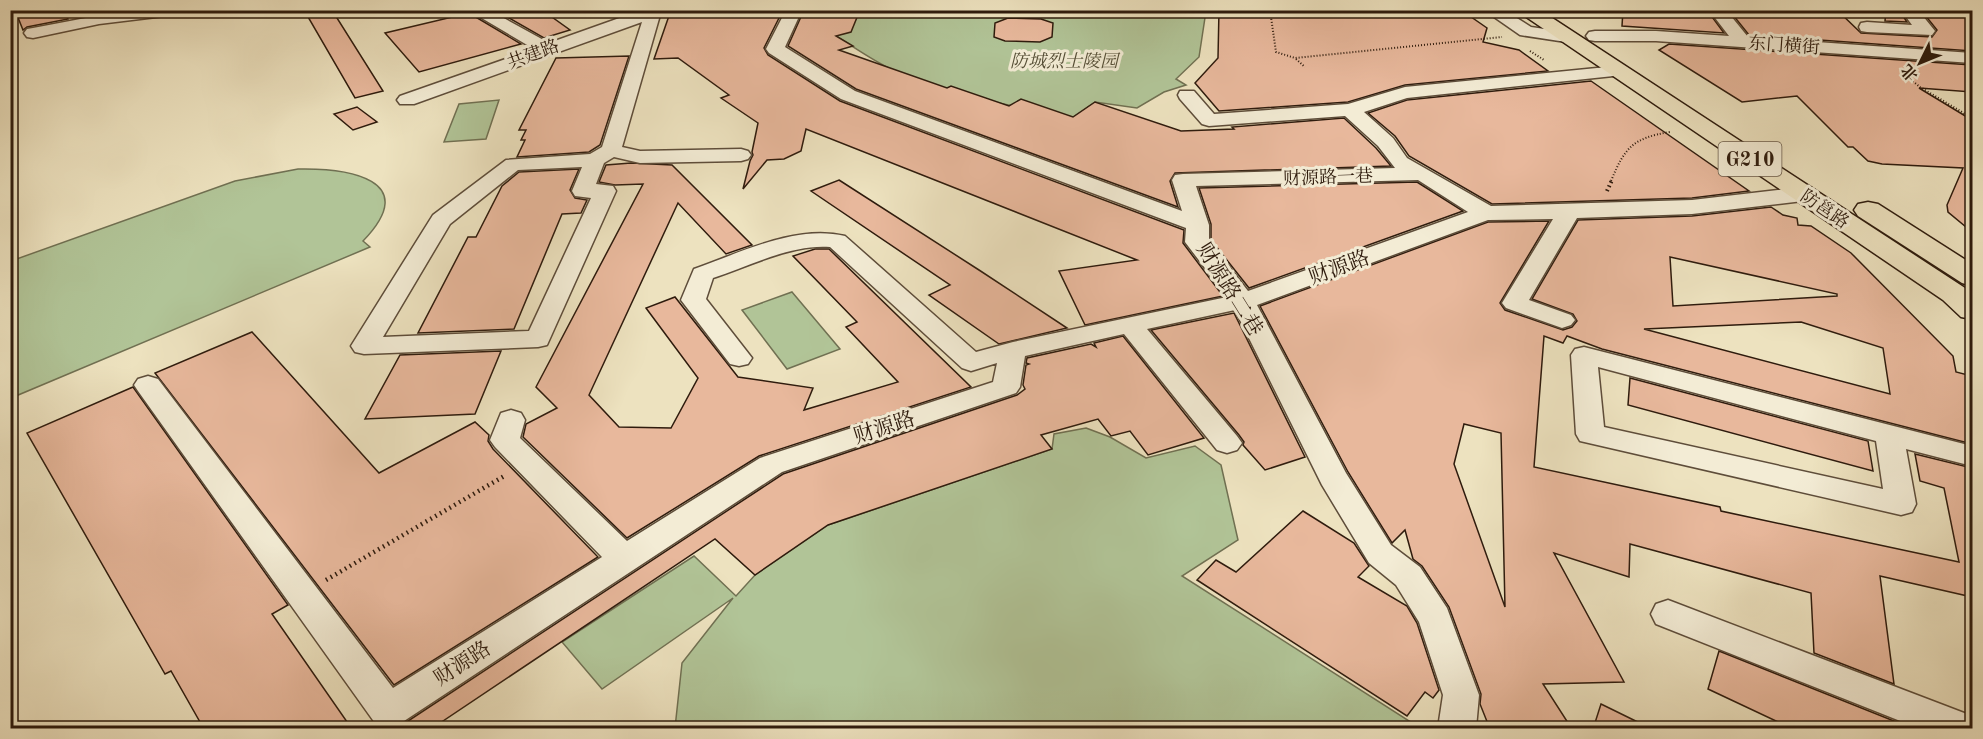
<svg xmlns="http://www.w3.org/2000/svg" width="1983" height="739" viewBox="0 0 1983 739" font-family="'Old Standard TT','Noto Serif SC',serif">
	<style>
		.green { fill: #b1c497; stroke: #707052; stroke-width: 1.5 }
		.building { fill: #e8b89c; stroke: #2e1b0d; stroke-width: 1.5; fill-rule: evenodd }
		.lines { fill: none; stroke-linecap: round; stroke-linejoin: round }
		.minor-casing { stroke: #5e4d3a; stroke-width: 3 }
		.highway-casing { stroke: #2e1b0d; stroke-width: 3 }
		.path-far2 { stroke: #2e1b0d; stroke-width: 2; stroke-dasharray: 1 2; stroke-linecap: butt }
		.path-far1 { stroke: #2e1b0d; stroke-width: 4; stroke-dasharray: 1.5 3; stroke-linecap: butt }
		.path { stroke: #2e1b0d; stroke-width: 4.5; stroke-dasharray: 1.5 4; stroke-linecap: butt }
		.minor { fill: #f3ecd5; fill-rule: evenodd }
		.highway { fill: #ede2bf; fill-rule: evenodd }
		.labels { text-anchor: middle; stroke-width: 6; stroke-linejoin: round; paint-order: stroke }
		.far-street-label { font-size: 18px; fill: #2e1b0d; stroke: #f3ecd5 }
		.far-park-label { font-size: 18px; font-style: italic; fill: #554e36; stroke: #f3ecd5 }
		.shield { fill: #f3ecd5; stroke: #695a49; stroke-width: 1.5 }
		.shield-label { font-size: 20px; font-weight: bold; fill: #2e1b0d }
		.street-label { font-size: 21px; fill: #2e1b0d; stroke: #f3ecd5 }
	</style>
	<rect width="100%" height="100%" fill="#ede2bf"/>
	<filter id="stains"><feTurbulence type="fractalNoise" baseFrequency=".00333" numOctaves="4"/><feColorMatrix values="0 0 0 0 .2 0 0 0 0 .09 0 0 0 0 .02 0 0 0 .5 -.17"/></filter>
	<radialGradient id="worn" r=".72"><stop offset=".6" stop-color="#630" stop-opacity="0"/><stop offset="1" stop-color="#630" stop-opacity=".3"/></radialGradient>
	<g class="green">
		<path d="M860 11H1206L1199 57 1176 79 1186 85 1164 92 1137 108 1095 102 1073 117C1011 107 949 94 891 69 872 60 854 47 836 36L844 17H858Z"/>
		<polygon points="499,100 486,139 444,142 459,104"/>
		<path d="M298 169C347 168 423 179 363 241L370 247 11 398V261L235 181Z"/>
		<polygon points="792,292 840,349 787,369 742,310"/>
		<polygon points="1086,428 1110,437 1146,458 1195,446 1221,465 1238,540 1182,576 1417,726 1418,728 675,728 682,663 733,598 602,689 562,642 694,556 736,596 755,575 828,525 1052,449 1054,434"/>
	</g>
	<g class="building">
		<polygon points="15,10 63,10 68,19 27,27 23,30"/>
		<polygon points="304,10 332,10 383,91 355,98"/>
		<polygon points="495,10 542,10 570,30 544,38"/>
		<polygon points="671,10 783,10 764,48 768,55 840,101 1184,230 1183,243 1223,296 1085,325 1059,271 1137,260 806,129 801,151 784,159 767,160 743,189 750,161 753,155 752,152 758,123 721,98 729,95 678,58 654,59"/>
		<polygon points="804,10 860,10 851,32 836,36 853,46 839,50 947,88 951,86 1009,106 1021,99 1073,117 1095,102 1181,131 1234,129 1232,127 1344,118 1376,148 1391,166 1175,173 1170,181 1178,207 856,89 788,46"/>
		<polygon points="1219,10 1461,10 1487,28 1483,42 1519,50 1548,71 1405,85 1348,102 1219,111 1195,83 1218,58"/>
		<polygon points="1623,10 1707,10 1724,33 1622,26"/>
		<polygon points="1729,10 1837,10 1861,33 1932,37 1937,30 1921,10 1972,10 1972,51 1749,35"/>
		<polygon points="1886,10 1899,10 1907,22 1885,21"/>
		<polygon points="469,13 521,44 419,72 385,33"/>
		<polygon points="1008,18 1041,19 1053,23 1052,37 1040,42 1005,41 994,37 995,23"/>
		<polygon points="1669,44 1972,65 1972,92 1919,88 1972,120 1972,232 1948,212 1947,205 1963,168 1882,164 1868,161 1853,147 1848,147 1797,96 1742,102 1659,50"/>
		<polygon points="629,56 600,145 589,152 517,157 525,140 521,140 526,130 519,130 556,58"/>
		<polygon points="1591,81 1749,191 1692,198 1492,204 1409,156 1395,136 1368,113 1407,100"/>
		<polygon points="357,107 377,122 353,130 334,114"/>
		<polygon points="631,163 672,165 752,245 726,254 678,203 589,395 619,427 671,428 698,378 646,308 675,297 738,377 813,388 804,410 898,382 846,327 857,322 793,256 815,249 829,249 971,387 759,456 627,538 523,437 526,424 557,408 536,387 643,184 615,185 599,182 606,165"/>
		<polygon points="579,169 570,190 575,198 587,200 581,213 562,214 514,329 418,333 468,237 476,237 502,186 519,172"/>
		<polygon points="839,180 979,270 1067,328 999,344 929,295 950,285 811,191"/>
		<polygon points="1417,182 1463,211 1249,288 1211,240 1211,224 1199,188"/>
		<path d="M1771 207 1783 215 1797 218 1798 225 1811 226 1851 253 1953 356 1956 372 1968 375 1970 383 1972 384V444L1602 349 1567 336 1563 343 1544 336 1534 467 1720 507 1721 511 1959 562 1944 488 1920 481 1915 454 1972 468V597L1880 576 1894 684 1814 653 1811 593 1630 544 1629 577 1554 553 1624 682 1543 684 1572 729H1490L1480 704 1481 694 1449 607 1422 566 1413 559 1405 530 1392 543 1348 472 1260 306 1488 222 1549 221 1500 303 1505 310 1563 330 1572 327 1577 321 1573 314 1532 299 1578 220 1692 216ZM1670 257 1837 294V296L1673 306ZM1801 322 1883 348 1890 394 1644 329ZM1464 424 1501 433 1505 607 1454 464Z"/>
		<polygon points="1234,313 1305,457 1265,470 1243,445 1244,442 1239,435 1151,330"/>
		<polygon points="252,332 379,473 475,422 489,435 488,441 493,449 598,557 394,685 155,373"/>
		<polygon points="1123,336 1204,438 1148,455 1130,431 1111,436 1098,419 1041,435 1052,449 828,525 755,575 715,539 431,729 391,729 402,725 783,474 1017,395 1025,389 1023,385 1026,365 1029,364 1026,363 1027,358 1091,344 1096,347 1094,343"/>
		<polygon points="501,351 475,414 365,419 400,355"/>
		<polygon points="1630,378 1868,441 1873,471 1628,405"/>
		<polygon points="133,387 288,605 272,614 352,729 204,729 171,671 165,674 27,433"/>
		<polygon points="1303,511 1354,543 1369,566 1358,577 1407,606 1417,623 1439,690 1433,698 1425,692 1407,716 1197,580 1216,560 1236,572"/>
		<polygon points="1719,651 1899,723 1899,729 1793,729 1708,689"/>
		<polygon points="1601,704 1652,729 1593,729"/>
	</g>
	<g class="lines">
		<g class="minor-casing">
			<g id="minor">
				<polygon points="128,10 181,10 173,15 99,24 33,38 27,37 24,33 27,29 33,28"/>
				<path d="M468 10H489L549 43 642 10H667L660 15 622 147 640 151 741 149 748 151 751 155 748 159 741 161 640 163 614 157 604 163 596 184 613 186 616 191 547 345 538 347 364 354 355 352 351 346 433 215 506 160 590 154 602 147 642 22 414 104H400L397 100 400 96 534 49ZM582 167 572 191 575 196 591 198 529 331 383 337 450 224 518 170Z"/>
				<path d="M786 10H802L785 47 855 91 1182 211 1172 180 1175 175 1183 174 1395 168 1378 146 1345 116 1209 126 1202 124 1180 99 1178 95 1180 91H1194L1214 114 1348 104 1405 87 1617 66 1623 67 1626 71 1623 75 1407 98 1364 112 1393 138 1407 158 1491 206 1692 200 1803 187 1811 189 1814 194 1811 199 1803 201 1692 214 1577 218 1529 300 1571 315 1575 320 1571 325 1562 328 1506 308 1502 303 1553 219 1488 220 1257 305 1346 473 1391 545 1420 567 1447 608 1479 695 1476 728H1438L1443 695 1419 622 1396 585 1369 563 1322 485 1235 310 1147 329 1237 436 1242 443 1237 450 1227 453 1217 450 1124 334 1025 356 1020 387 1016 393 782 472 401 723 388 727 375 723 138 391 134 385 138 379 148 376 158 379 393 688 602 557 495 447 490 440 501 413 511 410 521 413 525 420 520 438 627 541 760 458 993 382 997 363 971 371 962 368 830 247C791 244 750 266 713 278L706 299 752 358 748 364 739 366 730 364 681 300 694 269C740 253 796 224 845 236L976 352 1013 342 1227 297 1185 242 1186 228 841 99 769 53 766 49ZM1418 180 1468 212 1248 291 1209 241V225L1196 186Z"/>
				<polygon points="1484,10 1504,10 1531,27 1572,33 1575,37 1572,41 1566,42 1520,35"/>
				<polygon points="1709,10 1726,10 1748,37 1972,53 1972,63 1656,41 1595,41 1589,40 1586,36 1589,32 1595,31 1656,31 1729,36"/>
				<polygon points="1901,10 1918,10 1935,31 1932,35 1867,32 1861,31 1859,27 1861,23 1867,22 1912,25"/>
				<path d="M1584 347 1972 446V466L1906 449 1916 504 1912 512 1901 515 1580 441 1576 434 1571 355 1575 349ZM1598 367 1876 441 1883 489 1604 427Z"/>
				<polygon points="1668,600 1972,716 1972,728 1918,728 1656,624 1651,614 1656,604"/>
			</g>
		</g>
		<g class="highway-casing">
			<g id="highway">
				<polygon points="1516,10 1540,10 1965,288 1972,294 1972,319 1961,317 1943,300"/>
				<polygon points="1868,202 1878,204 1972,264 1972,286 1962,283 1858,216 1854,210 1858,204"/>
			</g>
		</g>
		<g class="path-far2">
			<polyline points="1022,10 1023,18"/>
			<polyline points="1270,10 1276,52 1295,58 1502,37"/>
			<polyline points="1530,51 1544,60"/>
			<polyline points="1296,59 1305,67"/>
			<polyline points="1901,72 1920,87 1972,118"/>
			<path d="M1611 181C1625 147 1633 138 1670 132"/>
		</g>
		<polyline class="path-far1" points="1607,191 1612,180"/>
		<polyline class="path" points="326,580 506,475"/>
		<use href="#minor" class="minor"/>
		<use href="#highway" class="highway"/>
	</g>
	<g class="labels">
		<g class="far-street-label">
			<text transform="translate(1784 45) rotate(4)" y="6">东门横街</text>
			<text transform="translate(533 54) rotate(-20)" y="6">共建路</text>
			<text transform="translate(1328 177) rotate(-2)" y="6">财源路一巷</text>
			<text transform="translate(1825 209) rotate(34)" y="6">防邕路</text>
		</g>
		<g class="far-park-label">
			<text x="1064" y="67">防城烈士陵园</text>
		</g>
		<rect class="shield" x="1718.5" y="142" width="63" height="34" rx="4.5"/>
		<g class="shield-label">
			<text x="1750" y="166">G210</text>
		</g>
		<g class="street-label">
			<text transform="translate(1339 267) rotate(-20)" y="7">财源路</text>
			<text transform="translate(1230 289) rotate(58)" y="7">财源路二巷</text>
			<text transform="translate(884 427) rotate(-18)" y="7">财源路</text>
			<text transform="translate(462 663) rotate(-33)" y="7">财源路</text>
		</g>
	</g>
	<rect width="1983" height="739" fill="none" stroke="#ede2bf" stroke-width="36"/>
	<rect x="12" y="12" width="1959" height="715" fill="none" stroke="#2e1b0d" stroke-width="3"/>
	<rect x="18" y="18" width="1947" height="703" fill="none" stroke="#2e1b0d" stroke-width="1.5"/>
	<g transform="translate(1920 63) rotate(227)" stroke="#f3ecd5" stroke-width="4.5" paint-order="stroke">
	<path d="M0-4.5L10 22L0 15L-10 22Z" fill="#2e1b0d"/>
	<text y="-9" font-size="16" font-weight="bold" text-anchor="middle" fill="#2e1b0d">北</text>
	</g>
	<rect width="100%" height="100%" filter="url(#stains)"/>
	<rect width="100%" height="100%" fill="url(#worn)"/>
</svg>
